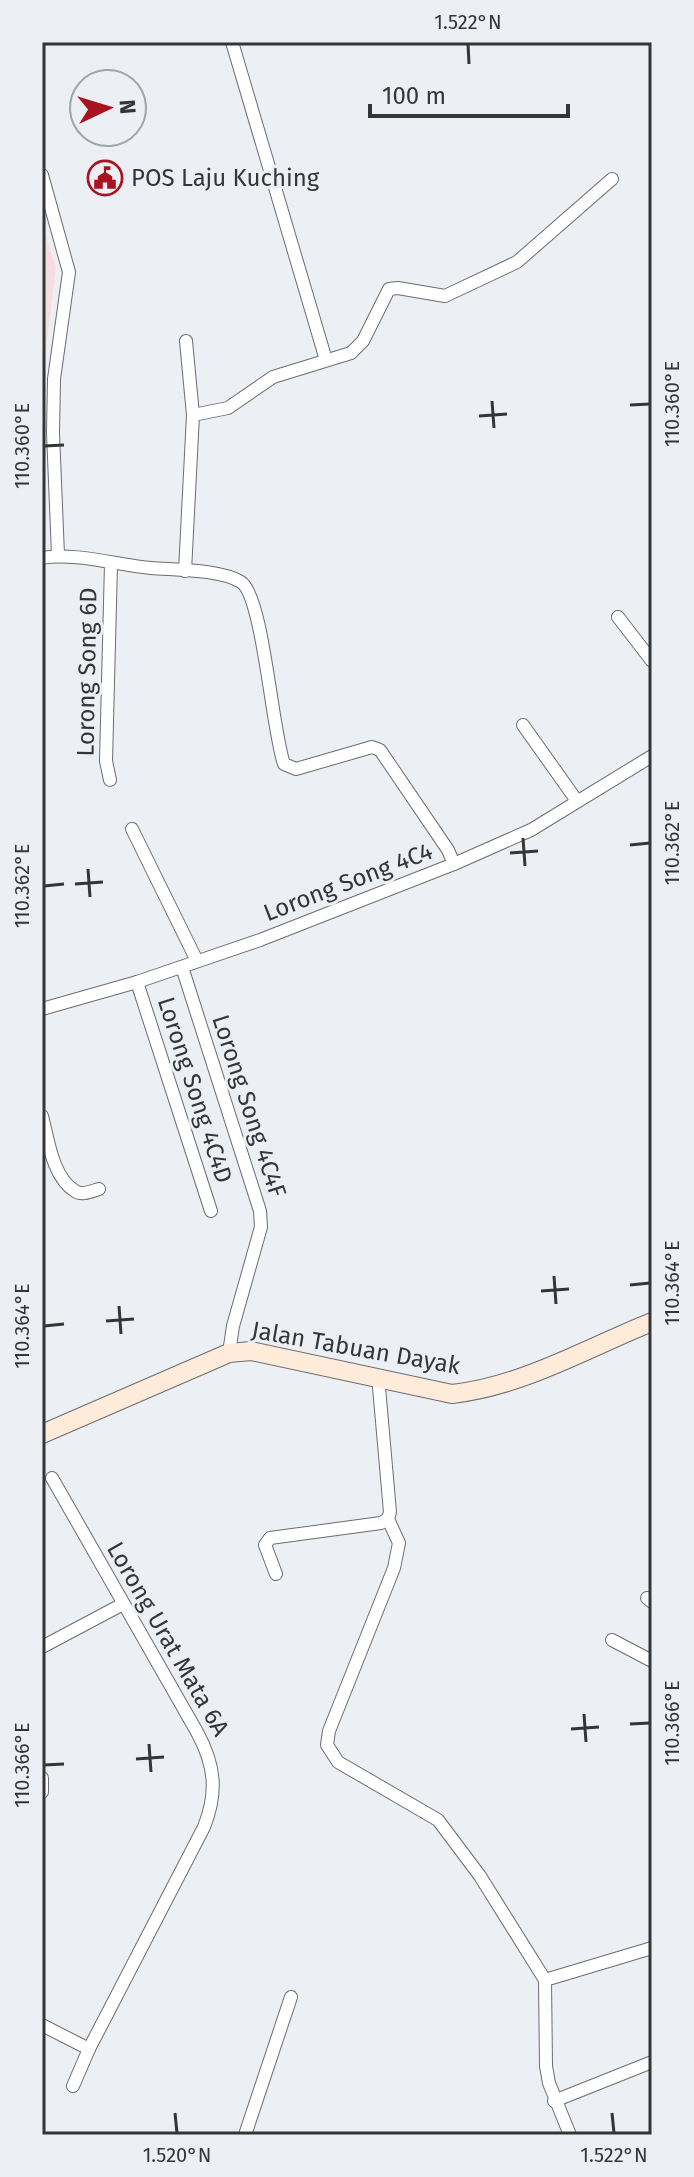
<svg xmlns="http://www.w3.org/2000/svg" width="694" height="2177" viewBox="0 0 694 2177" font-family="'Fira Sans',sans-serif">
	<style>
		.commercial { fill: #f8dddf }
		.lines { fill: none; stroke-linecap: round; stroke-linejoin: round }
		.street-casing { stroke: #6b6d71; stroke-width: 14 }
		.secondary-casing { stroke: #6b6d71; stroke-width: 20 }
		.street { stroke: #fff; stroke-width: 12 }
		.secondary { stroke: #feebd9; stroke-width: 18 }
		.ticks { fill: none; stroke: #343536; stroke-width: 3 }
		.labels { text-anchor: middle; stroke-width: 6; stroke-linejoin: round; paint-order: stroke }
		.poi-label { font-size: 24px; fill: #343536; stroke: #eceff3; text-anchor: start }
		.street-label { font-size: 24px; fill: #343536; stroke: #eceff3 }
		.neatline { fill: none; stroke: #343536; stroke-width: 3 }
		.ticks-label { font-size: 20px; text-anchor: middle; fill: #343536 }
	</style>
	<rect width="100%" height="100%" fill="#eceff3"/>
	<polygon class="commercial" points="42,224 56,268 42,380"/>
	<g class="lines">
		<g class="street-casing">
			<g id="street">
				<polyline points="232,42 326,360"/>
				<polyline points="42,175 69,272 54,379 53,433 58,555"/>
				<polyline points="193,415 228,408 273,377 351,353 363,341 389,289 398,288 445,296 517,262 612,179"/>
				<path d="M42 558C72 552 119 565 151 568 175 570 220 569 241 582 263 596 272 731 284 764L296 769 372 747 380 750 448 850 454 864"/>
				<polyline points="185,571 193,415 186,341"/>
				<polyline points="618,617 652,661"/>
				<polyline points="523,725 577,801"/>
				<polyline points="110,780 106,761 111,564"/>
				<polyline points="132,829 197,961"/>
				<polyline points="182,967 260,1211 261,1227 233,1326 229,1353"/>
				<polyline points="137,982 211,1211"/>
				<polyline points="42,1009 137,982 260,940 454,864 531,830 652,756"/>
				<path d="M42 1116C48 1138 52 1177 75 1191 82 1196 92 1191 99 1189"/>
				<path d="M52 1478 197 1732C215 1765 218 1792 204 1827L89 2049 73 2086"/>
				<polyline points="388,1519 399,1543 394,1568 329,1731 327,1745 338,1762 438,1820 480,1876 545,1980 546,2066 549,2083 570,2135"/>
				<polyline points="276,1574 265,1545 270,1538 381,1523 388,1519 390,1512 378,1376"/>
				<polyline points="647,1598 652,1602"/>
				<polyline points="612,1640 652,1661"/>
				<polyline points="42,1647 123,1604"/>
				<polyline points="42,1778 42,1792"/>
				<polyline points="545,1980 652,1948"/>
				<polyline points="42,2025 89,2049"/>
				<polyline points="554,2101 652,2062"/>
				<polyline points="245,2135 291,1997"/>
			</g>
		</g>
		<g class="secondary-casing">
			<path id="secondary" d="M42 1434 229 1353 251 1351 452 1394C523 1386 587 1348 652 1322"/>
		</g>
		<use href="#street" class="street"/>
		<use href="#secondary" class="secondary"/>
	</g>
	<path class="ticks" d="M468 44 469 64M492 401 494 428M630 405 650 404M479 416 507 414M44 446 64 445M523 838 525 866M630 845 650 843M510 853 538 851M88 869 90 897M75 884 103 882M44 886 64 884M554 1276 556 1304M630 1285 650 1283M541 1291 569 1289M119 1306 121 1334M106 1321 134 1319M44 1326 64 1324M584 1714 586 1742M630 1724 650 1723M571 1729 599 1727M149 1744 151 1772M136 1759 164 1757M44 1765 64 1764M175 2113 177 2133M612 2113 614 2133"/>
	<defs>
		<g id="civic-ring" transform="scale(1.8)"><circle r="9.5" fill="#eceff3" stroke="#a9131f" stroke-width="1.5"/><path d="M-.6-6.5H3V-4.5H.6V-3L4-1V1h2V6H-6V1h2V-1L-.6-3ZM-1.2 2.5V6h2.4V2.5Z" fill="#a9131f"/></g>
	</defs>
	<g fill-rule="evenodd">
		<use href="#civic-ring" x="105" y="178"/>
	</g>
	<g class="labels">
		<g class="poi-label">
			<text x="131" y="186">POS Laju Kuching</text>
		</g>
		<g class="street-label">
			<text transform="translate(87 672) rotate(-89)" y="8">Lorong Song 6D</text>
			<text transform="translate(348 882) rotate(-21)" y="8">Lorong Song 4C4</text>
			<text transform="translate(195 1090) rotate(72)" y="8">Lorong Song 4C4D</text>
			<text transform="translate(249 1106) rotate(72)" y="8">Lorong Song 4C4F</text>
			<text transform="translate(356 1348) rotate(10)" y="8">Jalan Tabuan Dayak</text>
			<text transform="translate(168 1639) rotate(60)" y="8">Lorong Urat Mata 6A</text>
		</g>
	</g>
	<rect width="694" height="2177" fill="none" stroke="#eceff3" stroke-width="88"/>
	<g transform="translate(108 108) rotate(86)"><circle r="38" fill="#eceff3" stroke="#a2a5a7" stroke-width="2"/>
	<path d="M0-6L14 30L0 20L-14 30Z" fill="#a9131f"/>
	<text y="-12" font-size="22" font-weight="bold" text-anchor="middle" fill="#343536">N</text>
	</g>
	<path d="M370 104v12h198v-12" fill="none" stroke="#343536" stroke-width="4"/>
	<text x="382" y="104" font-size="24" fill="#343536" stroke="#eceff3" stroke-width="6" paint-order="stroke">100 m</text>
	<rect x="44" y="44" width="606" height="2089" class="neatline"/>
	<g class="ticks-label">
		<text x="468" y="29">1.522°N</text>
		<text transform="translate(672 404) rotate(-90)" y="7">110.360°E</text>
		<text transform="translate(22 446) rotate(-90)" y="7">110.360°E</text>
		<text transform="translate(672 843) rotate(-90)" y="7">110.362°E</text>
		<text transform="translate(22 886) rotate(-90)" y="7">110.362°E</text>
		<text transform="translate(672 1283) rotate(-90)" y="7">110.364°E</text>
		<text transform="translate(22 1326) rotate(-90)" y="7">110.364°E</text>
		<text transform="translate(672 1723) rotate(-90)" y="7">110.366°E</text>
		<text transform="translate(22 1765) rotate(-90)" y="7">110.366°E</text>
		<text x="177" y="2162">1.520°N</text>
		<text x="614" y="2162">1.522°N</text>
	</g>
</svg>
